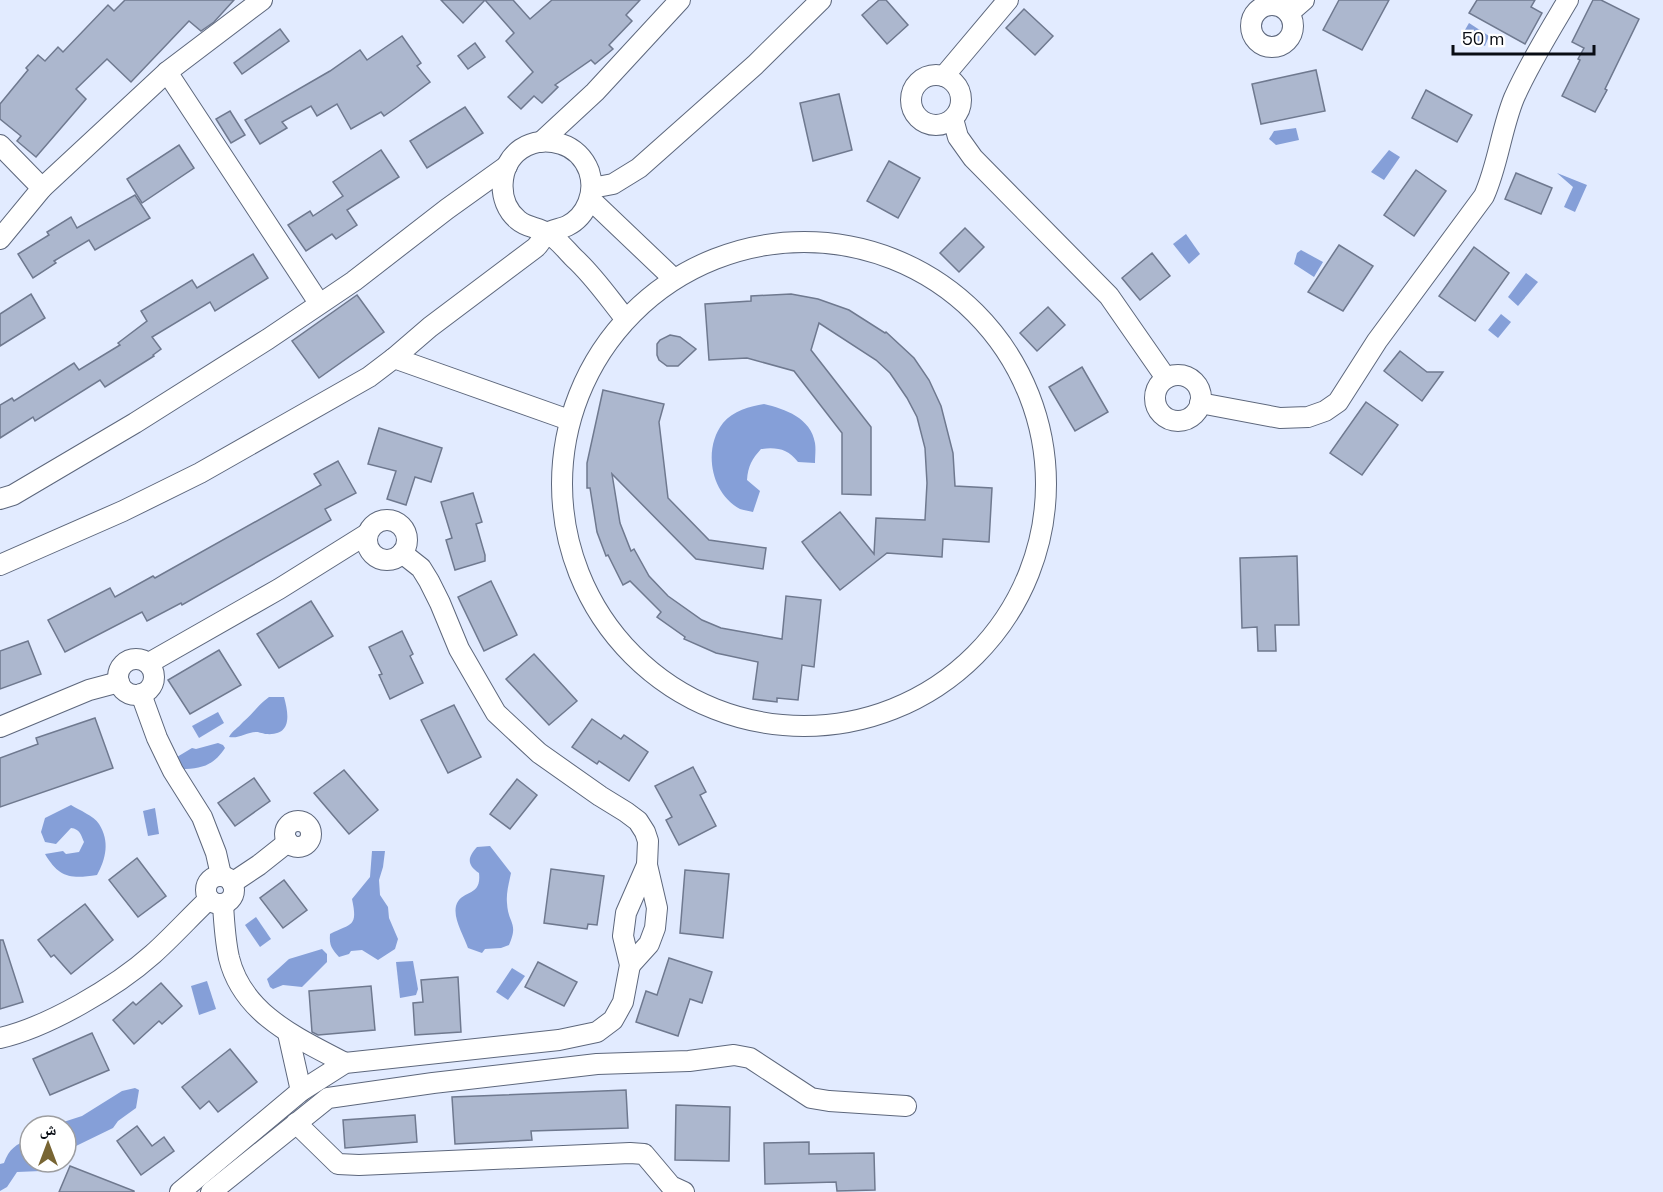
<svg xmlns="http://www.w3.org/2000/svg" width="1663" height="1192" viewBox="0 0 1663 1192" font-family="'Space Grotesk','Noto Naskh Arabic',sans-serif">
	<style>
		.water { fill: #859fd8 }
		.building { fill: #acb7ce; stroke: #6f798f; stroke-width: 1.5 }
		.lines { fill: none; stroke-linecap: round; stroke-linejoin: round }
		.minor-casing { stroke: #5d677c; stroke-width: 22 }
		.minor { stroke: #fff; stroke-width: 20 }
	</style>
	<rect width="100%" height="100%" fill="#e2ebff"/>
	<g class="water">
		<polygon points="1469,23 1489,36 1485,46 1462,35"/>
		<polygon points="1296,128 1299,140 1276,145 1269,139 1274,131"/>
		<polygon points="1389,150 1400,157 1384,180 1371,172"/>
		<polygon points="1557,173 1587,185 1575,212 1564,207 1573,187"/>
		<polygon points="1186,234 1200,254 1189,264 1173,244"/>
		<polygon points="1301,250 1323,262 1314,277 1294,264 1297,253"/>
		<polygon points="1526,273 1538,282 1518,306 1508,297"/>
		<polygon points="1501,314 1511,322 1498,338 1488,330"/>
		<path d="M764 404C785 409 811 418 815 443 816 449 815 457 815 463L798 462C788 449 777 447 761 449 752 459 748 466 747 480L760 491 753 512C749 511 743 510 740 509 710 493 703 448 723 423 733 411 750 406 764 404Z"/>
		<path d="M269 697H284C289 715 292 736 266 734 265 734 258 732 257 732 247 732 239 739 229 737 233 730 238 728 243 722 254 713 257 706 269 697Z"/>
		<polygon points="218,712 224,723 199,738 192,726"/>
		<path d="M218 743 223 745 225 748C214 765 202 769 181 769L177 763V757L192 748 196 749Z"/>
		<path d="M71 805C79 810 94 816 99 824 110 841 106 859 97 875 71 879 59 878 45 854L63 851 66 854 79 852 84 842C81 835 80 829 71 828L56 844 45 842 41 832 45 818Z"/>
		<polygon points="155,808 159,834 148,836 143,811"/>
		<path d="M490 846 511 873C509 883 506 893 507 903 508 924 519 922 509 945L501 948 485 949 482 953 468 948C464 936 453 919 456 906 461 889 482 898 479 873 466 864 468 857 477 847Z"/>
		<path d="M372 851H385L383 867 379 880 380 895 388 907 389 918 398 939 395 949 378 960 362 950 351 951 349 954 339 957C332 949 329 946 330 934 352 923 358 927 352 899L370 877Z"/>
		<polygon points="256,917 271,939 260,947 245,925"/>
		<polygon points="322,949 327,954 327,962 302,987 283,985 273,989 270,987 267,979 289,959"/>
		<polygon points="413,961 418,989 416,995 400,998 396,962"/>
		<polygon points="512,968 525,976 508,1000 496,992"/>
		<polygon points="207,981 216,1009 199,1015 191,986"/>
		<polygon points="135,1088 139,1090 136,1108 118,1121 113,1128 76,1146 66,1148 66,1126 51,1126 82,1116 122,1091"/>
		<path d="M30 1139V1162H44L41 1171 17 1172 7 1187 0 1191V1164L4 1163C9 1149 16 1144 30 1139Z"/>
	</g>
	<g class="building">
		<polygon points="125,0 234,0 214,22 201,31 189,21 131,82 107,59 76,89 86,99 36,157 17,141 21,136 0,119 0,104 28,70 26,68 38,55 45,61 58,47 63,52 108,5 114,11"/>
		<polygon points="441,0 513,0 530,19 552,0 640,0 626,15 632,21 609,45 613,49 595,64 591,60 555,85 558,87 542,103 534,96 521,109 508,97 533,72 506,41 514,33 485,0 463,23"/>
		<polygon points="879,0 886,0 908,25 887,44 862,15"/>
		<polygon points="1339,0 1389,0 1362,50 1323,30"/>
		<polygon points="1477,0 1535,0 1531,7 1542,13 1525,44 1469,13"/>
		<polygon points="1593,0 1601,0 1639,19 1605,89 1607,90 1595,112 1562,96 1580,60 1578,59 1584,48 1572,42"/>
		<polygon points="1024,9 1053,36 1035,55 1006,28"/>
		<polygon points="280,29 289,41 242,74 234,63"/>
		<polygon points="402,36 421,63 417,66 430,82 397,107 384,116 381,112 351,129 337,104 317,116 311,106 282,122 287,128 260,144 245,120 330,71 360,50 367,60"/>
		<polygon points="475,43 485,57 468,69 458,56"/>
		<polygon points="1316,70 1325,111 1261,124 1252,84"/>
		<polygon points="1426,90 1472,115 1457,142 1412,118"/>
		<polygon points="839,94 852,150 813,161 800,103"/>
		<polygon points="465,107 483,133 427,168 410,141"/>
		<polygon points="230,111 245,135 231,143 216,119"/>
		<polygon points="179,145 194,168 142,203 127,179"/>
		<polygon points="381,150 399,177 347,210 357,225 336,239 332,234 306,251 288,225 310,211 313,216 343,196 333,182"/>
		<polygon points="889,161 920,178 898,218 867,201"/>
		<polygon points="1416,170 1446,191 1414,236 1384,215"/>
		<polygon points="1516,173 1552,188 1541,214 1505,199"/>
		<polygon points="135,195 150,218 95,250 89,240 54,261 56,263 33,278 18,254 49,235 47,232 71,217 77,228"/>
		<polygon points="965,228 984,247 959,272 940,253"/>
		<polygon points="1339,245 1373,266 1343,311 1308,292"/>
		<polygon points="1474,247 1509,273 1475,321 1439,296"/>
		<polygon points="1152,253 1170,276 1140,300 1122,278"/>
		<polygon points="253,254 268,278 215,311 210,302 152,337 161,349 153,355 154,356 105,387 100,380 35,421 33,417 0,438 0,405 12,398 14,401 74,363 79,370 120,345 118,343 147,321 141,311 192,280 197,288"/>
		<polygon points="31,294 45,318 0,346 0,314"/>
		<polygon points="791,294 818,299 849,310 885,333 886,332 914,358 929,380 941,406 953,453 955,486 992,488 989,542 943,539 942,557 887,553 840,590 814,558 802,542 840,512 874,554 876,518 925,520 927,483 925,448 917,417 907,398 890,373 876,360 819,323 811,350 871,427 871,495 842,494 842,433 794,371 747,358 709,360 705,304 751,301 751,296"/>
		<polygon points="357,295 384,332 319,378 292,341"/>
		<polygon points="1048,307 1065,325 1037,351 1020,333"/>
		<polygon points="670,335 680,337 696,349 678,366 667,366 659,360 657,355 657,344 660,340"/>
		<polygon points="1400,351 1427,372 1443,372 1422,401 1384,371"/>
		<polygon points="1082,367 1108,412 1075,431 1049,387"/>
		<polygon points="603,390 664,404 659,422 668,498 709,540 766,548 763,569 696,559 612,474 620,523 631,551 634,549 649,576 668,596 702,620 721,628 782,639 786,596 821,600 814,667 802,665 798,700 777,698 777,702 753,699 758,662 716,653 684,639 685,637 657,617 661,612 630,581 623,585 608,555 606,556 597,532 590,488 587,488 587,463"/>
		<polygon points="1366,402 1398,425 1362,475 1330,453"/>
		<polygon points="379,428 442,448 431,482 415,477 406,505 387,499 396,471 368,464"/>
		<polygon points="338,461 356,493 325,509 331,520 182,605 181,603 147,621 142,612 65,652 48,620 110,588 115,597 153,576 155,578 321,485 314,474"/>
		<polygon points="473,493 482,522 476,524 485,555 485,561 455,570 446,540 452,538 441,502"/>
		<polygon points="1297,556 1299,625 1275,625 1276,651 1258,651 1257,627 1242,628 1240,558"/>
		<polygon points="491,581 517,635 484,651 458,597"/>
		<polygon points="311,601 333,636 279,668 257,634"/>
		<polygon points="402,631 413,654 410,656 423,683 390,699 379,675 382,674 369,647"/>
		<polygon points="28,641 41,674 0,689 0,651"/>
		<polygon points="219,650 241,685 190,714 168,680"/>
		<polygon points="534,654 577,701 549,725 506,679"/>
		<polygon points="454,705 481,757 448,773 421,720"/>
		<polygon points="95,718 113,768 0,807 0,758 38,744 36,738"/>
		<polygon points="592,719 621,739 624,735 648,752 629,781 599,761 597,764 572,747"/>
		<polygon points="693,767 706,792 700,795 716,826 679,845 666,820 672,817 655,786"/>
		<polygon points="344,770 378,810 349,834 314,793"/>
		<polygon points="254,778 270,801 235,826 218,803"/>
		<polygon points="517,779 537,795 510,829 490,814"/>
		<polygon points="137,858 166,896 138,917 109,880"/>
		<polygon points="551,869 604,876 597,925 588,924 587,929 544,923"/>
		<polygon points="685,870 729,874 723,938 680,933"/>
		<polygon points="284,880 307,910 283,928 260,898"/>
		<polygon points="85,904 113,940 71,974 54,955 51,957 38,940"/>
		<polygon points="0,940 3,940 23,1002 0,1009"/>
		<polygon points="669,958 712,972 702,1003 690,999 678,1036 636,1022 646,991 657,995"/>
		<polygon points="538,962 577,982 564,1006 525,987"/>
		<polygon points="458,977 461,1032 415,1035 413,1003 423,1002 421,980"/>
		<polygon points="161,983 182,1006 162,1024 159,1021 134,1044 113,1020 133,1002 136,1005"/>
		<polygon points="371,986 375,1030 318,1035 312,1032 309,991"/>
		<polygon points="92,1033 109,1070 50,1095 33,1059"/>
		<polygon points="230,1049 257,1082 218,1112 209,1101 200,1109 182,1087"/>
		<polygon points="626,1090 628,1128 531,1131 532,1140 455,1144 452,1097"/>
		<polygon points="676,1105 730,1107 729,1161 675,1160"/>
		<polygon points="415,1115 417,1142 345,1148 343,1120"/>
		<polygon points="137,1126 152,1146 164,1137 174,1151 141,1175 117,1141"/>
		<polygon points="809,1142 809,1154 874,1153 875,1190 837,1191 836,1182 765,1184 764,1143"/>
		<polygon points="70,1166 134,1191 134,1192 59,1192"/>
	</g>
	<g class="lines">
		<g class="minor-casing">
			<g id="minor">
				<circle cx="1272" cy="26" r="21"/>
				<polyline points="1289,13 1304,0"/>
				<polyline points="167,72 319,303"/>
				<circle cx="936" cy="100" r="25"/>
				<polyline points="944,76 1008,0"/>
				<polyline points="953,119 958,137 973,158 1109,296 1166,378"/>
				<polyline points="541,142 595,92 680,0"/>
				<polyline points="0,145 42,188"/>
				<polyline points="592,188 613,184 639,168 755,65 821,0"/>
				<polyline points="590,199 674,279"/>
				<polyline points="0,239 42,188 167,72 262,0"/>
				<circle cx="804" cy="484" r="242"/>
				<polyline points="394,358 569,420"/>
				<circle cx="1178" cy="398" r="23"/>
				<path d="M1200 403 1280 418 1308 417 1325 411 1338 402 1377 341 1484 196C1498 165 1501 130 1514 98 1529 64 1549 32 1568 0"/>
				<polyline points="0,499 13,495 135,423 268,339 354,281 447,209 507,166"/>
				<circle cx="387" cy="540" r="20"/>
				<polyline points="402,553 421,568 429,581 440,603 459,649 496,713 539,753 600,796 626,812 638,821 645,832 648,841 647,865 657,908 655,928 649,944 630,965"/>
				<path d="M0 565 123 511 200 473 369 377 394 358 430 327 535 248C540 244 542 238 546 234 551 229 561 229 567 226 587 216 596 192 589 171 584 158 574 148 561 144 548 140 533 141 521 149 498 165 496 202 518 220 527 228 538 227 547 233 557 238 566 250 574 258 593 275 608 297 624 317"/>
				<circle cx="136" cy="677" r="18"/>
				<polyline points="149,663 279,589 367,534"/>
				<polyline points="141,694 157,738 173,771 202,817 216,853 221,875"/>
				<polyline points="0,727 89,690 119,682"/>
				<circle cx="298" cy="834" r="13"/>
				<circle cx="220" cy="890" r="14"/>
				<polyline points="232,883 259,865 288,842"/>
				<path d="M223 904C224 922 225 940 229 958 243 1015 298 1038 345 1063"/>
				<polyline points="288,1033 301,1091"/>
				<path d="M0 1038C48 1027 116 987 153 954 172 937 190 917 209 899"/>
				<polyline points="296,1123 338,1164 359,1165 630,1153 644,1154 671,1186 684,1192"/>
				<polyline points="180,1192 301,1091 345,1063 559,1040 597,1032 613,1020 623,1002 630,965 623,936 626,913 647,865"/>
				<polyline points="211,1192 328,1098 433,1083 597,1064 689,1061 734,1055 750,1058 811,1098 829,1101 906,1106"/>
			</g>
		</g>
		<use href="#minor" class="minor"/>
	</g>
	<g transform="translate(48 1144)"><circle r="28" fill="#ffffff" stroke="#9d9ea1" stroke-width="1.5"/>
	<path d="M0-4.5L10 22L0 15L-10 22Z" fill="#786533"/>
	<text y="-9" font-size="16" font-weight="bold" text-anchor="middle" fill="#090d14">ش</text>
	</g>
	<path d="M1453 45v9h141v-9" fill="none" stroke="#090d14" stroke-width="3"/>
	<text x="1462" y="45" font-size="18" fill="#090d14" stroke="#ffffff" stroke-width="4.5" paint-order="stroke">50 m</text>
</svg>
